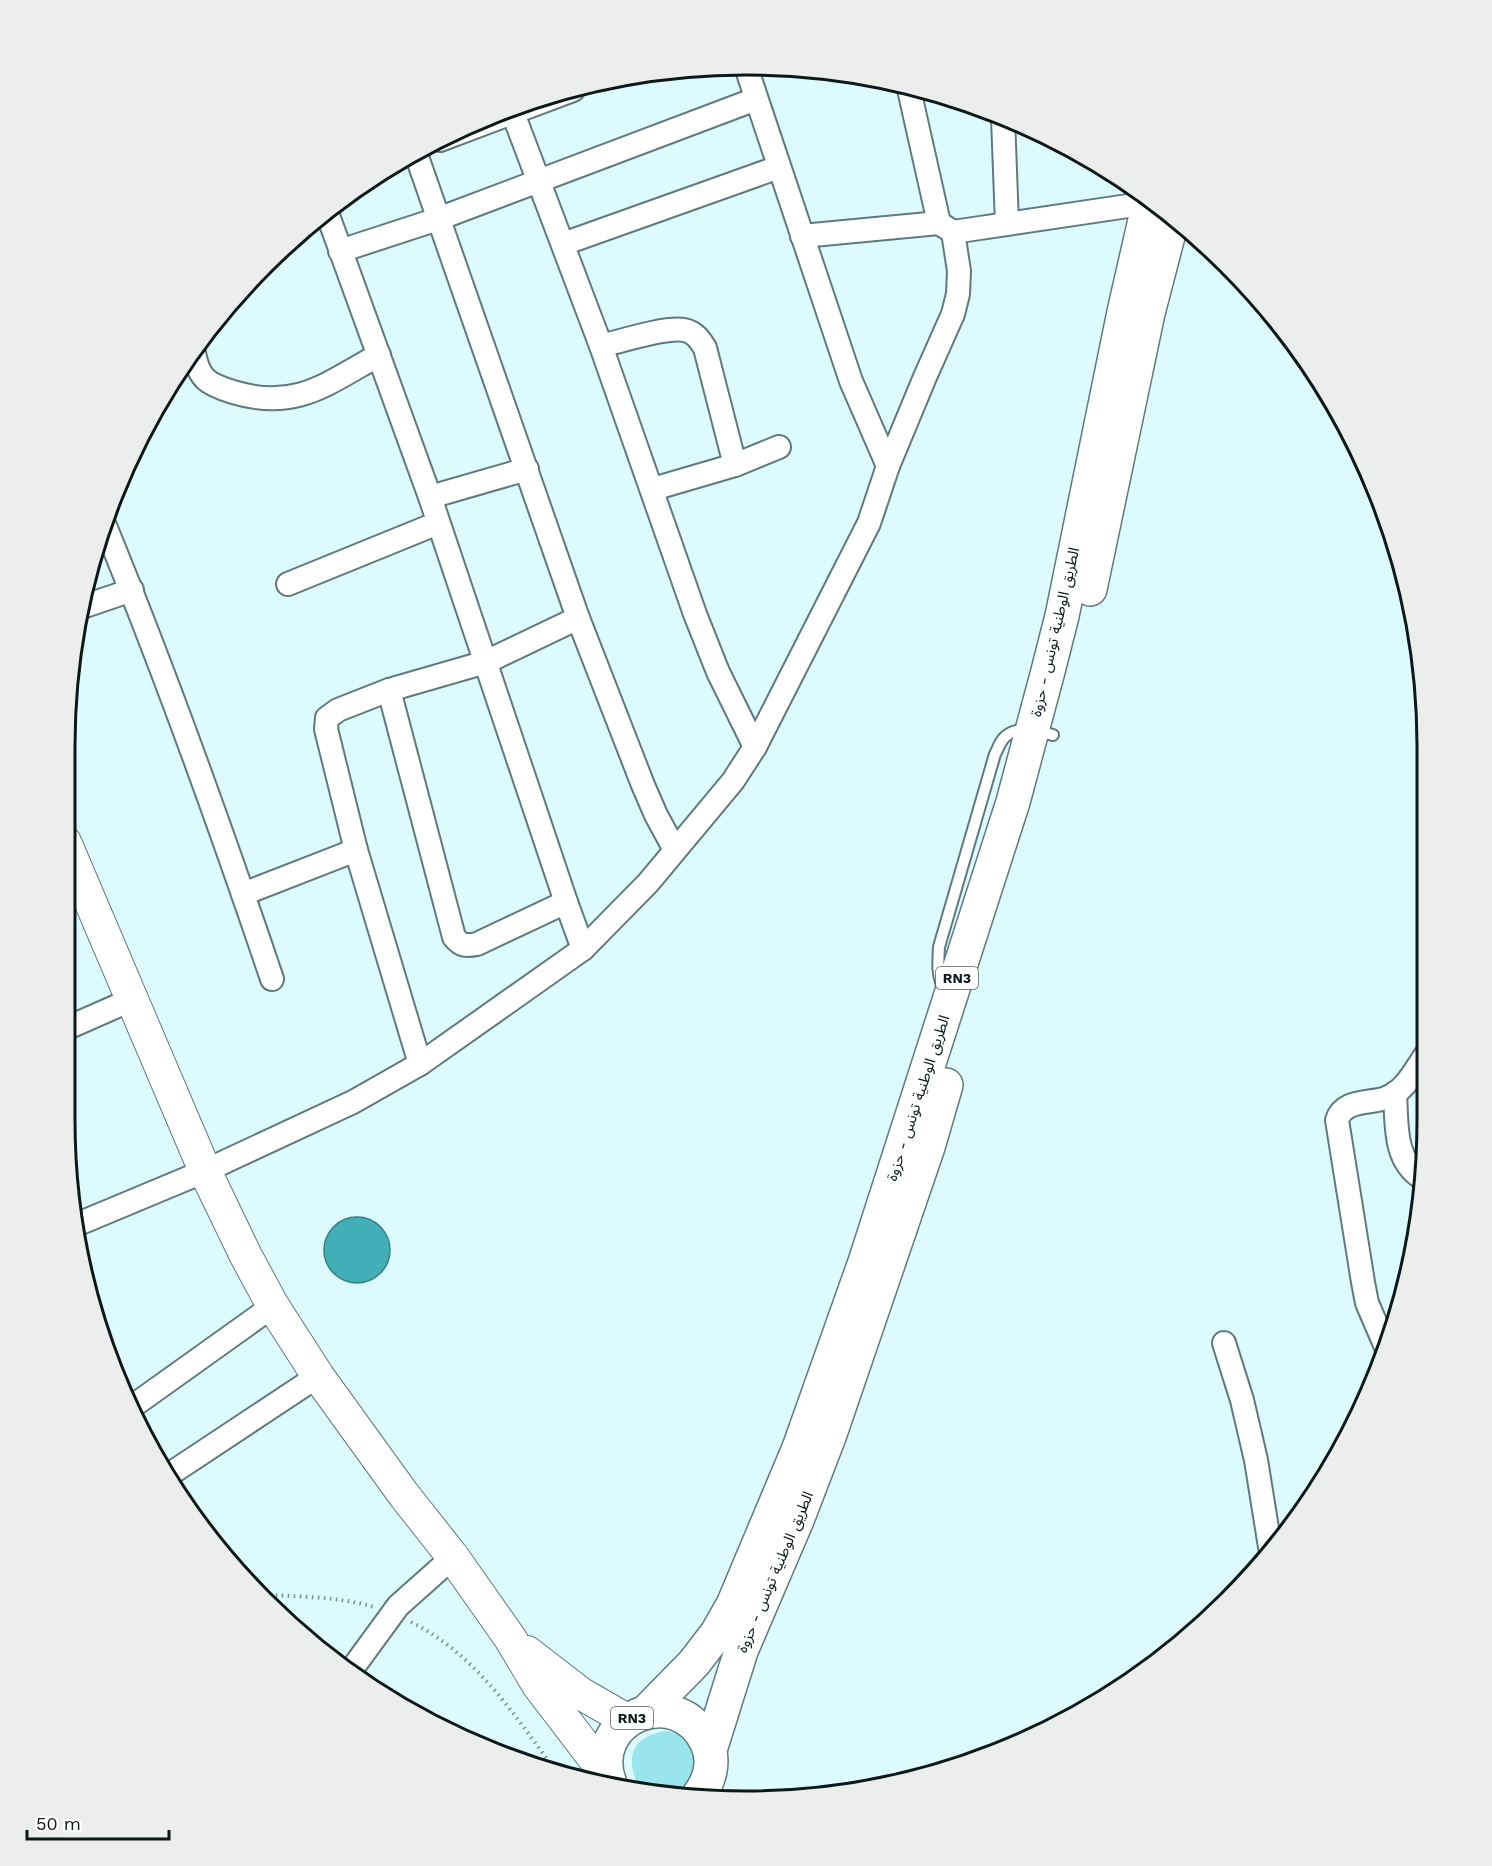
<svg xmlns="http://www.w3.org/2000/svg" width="1492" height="1866" viewBox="0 0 1492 1866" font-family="'Work Sans','Noto Sans Arabic',sans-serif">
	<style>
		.green { fill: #99e5eb }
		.water { fill: #42aeb7; stroke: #328187; stroke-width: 1.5 }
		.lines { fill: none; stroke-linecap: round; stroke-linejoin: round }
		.lane-casing { stroke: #5f7a7c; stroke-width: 14 }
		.street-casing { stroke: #5f7a7c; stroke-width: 26 }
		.secondary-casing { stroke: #5f7a7c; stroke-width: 34 }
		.primary-casing { stroke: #5f7a7c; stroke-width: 36 }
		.path { stroke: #798e8f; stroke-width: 4; stroke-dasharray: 1.5 4.5; stroke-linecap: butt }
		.lane { stroke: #fff; stroke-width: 10 }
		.street { stroke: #fff; stroke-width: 22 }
		.secondary { stroke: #fff; stroke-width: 32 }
		.primary { stroke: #fff; stroke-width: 33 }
		.labels { text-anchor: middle; stroke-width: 4.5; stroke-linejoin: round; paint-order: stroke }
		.shield { fill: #fff; stroke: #565d5d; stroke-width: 1.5 }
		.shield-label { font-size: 14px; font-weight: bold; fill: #0d1818 }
		.street-label { font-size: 15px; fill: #0d1818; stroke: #fff }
		.rim { fill: none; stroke: #0d1818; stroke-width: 3 }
	</style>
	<rect width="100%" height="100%" fill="#ddfbfe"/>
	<path class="green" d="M667 1731C689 1734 692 1747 699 1765L683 1793 639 1787C624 1758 632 1735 667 1731Z"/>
	<circle class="water" cx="357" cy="1250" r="33"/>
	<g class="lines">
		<g class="lane-casing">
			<path id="lane" d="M944 990C937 975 938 963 939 947L995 754C998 749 1000 741 1005 737 1017 725 1038 731 1053 735"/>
		</g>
		<g class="street-casing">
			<g id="street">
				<polyline points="746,67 851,381 888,466"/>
				<polyline points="511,108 601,346 695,614 718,672 755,747"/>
				<polyline points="1003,118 1007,224"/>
				<polyline points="440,140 573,90"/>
				<polyline points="415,151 578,618 643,785 656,815 675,850"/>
				<polyline points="326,210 430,497 566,902 583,949"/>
				<polyline points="953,232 1148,203 1160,205"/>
				<polyline points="802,236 939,223"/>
				<polyline points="563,244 779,167"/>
				<polyline points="340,251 438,219 756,99"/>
				<path d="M601 346C622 341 664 327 684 330 695 332 700 340 705 348L735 465"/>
				<path d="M194 353C199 379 207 384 233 392 296 411 326 384 379 355"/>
				<polyline points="653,489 735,465 779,447"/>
				<polyline points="430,497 527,469"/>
				<path d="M103 521C165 672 220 825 272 979"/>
				<polyline points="288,584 438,523"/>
				<polyline points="85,606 132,590"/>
				<path d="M389 690 454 937C461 946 466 946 477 944L566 902"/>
				<polyline points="243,894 356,850"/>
				<polyline points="65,1029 133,999"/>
				<polyline points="420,1064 356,850 326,729 327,718 338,710 389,690 486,662 578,618"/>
				<path d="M1395 1093C1397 1123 1393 1160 1422 1178"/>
				<polyline points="78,1224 205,1171 353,1102 420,1064 583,949 648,883 733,781 755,747 869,523 888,466 925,377 953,314 958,294 959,271 953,232 939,223 908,85"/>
				<polyline points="1224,1343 1242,1400 1256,1460 1270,1547"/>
				<path d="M1386 1347 1367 1303 1363 1282 1337 1120C1344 1099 1369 1104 1386 1098 1405 1092 1416 1068 1427 1053"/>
				<polyline points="133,1406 273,1306"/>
				<polyline points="167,1476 318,1376"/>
				<polyline points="352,1669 398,1606 453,1557"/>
			</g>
		</g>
		<g class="secondary-casing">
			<g id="secondary">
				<polyline points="65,842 205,1171 246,1256 273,1306 318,1376 404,1495 453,1557 510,1638 538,1685 606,1774"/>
				<polyline points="527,1652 580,1693 627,1720"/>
			</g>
		</g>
		<g class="primary-casing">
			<g id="primary">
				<polyline points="1090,589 1148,313 1173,217"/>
				<polyline points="647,1711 694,1663 717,1633 733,1605 799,1448 865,1262 1013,802 1048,671 1062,616 1124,312 1150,198"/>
				<polyline points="710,1750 741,1651 797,1520 830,1434 928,1147 946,1085"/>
				<path d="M610 1784C585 1718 678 1680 707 1743 715 1761 710 1780 699 1795"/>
			</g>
		</g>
		<g class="path">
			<path d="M258 1594C296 1597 337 1596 374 1607"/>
			<path d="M411 1622C476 1654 516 1717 557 1773"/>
		</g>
		<use href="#lane" class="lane"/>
		<use href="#street" class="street"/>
		<use href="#secondary" class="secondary"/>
		<use href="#primary" class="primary"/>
	</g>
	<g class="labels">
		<g class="shield">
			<rect x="936" y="967" width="42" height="22" rx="4.5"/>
			<rect x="611" y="1707" width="42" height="22" rx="4.5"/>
		</g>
		<g class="shield-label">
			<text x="957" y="983">RN3</text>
			<text x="632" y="1723">RN3</text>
		</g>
		<g class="street-label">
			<text transform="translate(1055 632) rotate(-77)" y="5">الطريق الوطنية تونس - حزوة</text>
			<text transform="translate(918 1098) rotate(-72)" y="5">الطريق الوطنية تونس - حزوة</text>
			<text transform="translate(775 1572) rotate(-67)" y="5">الطريق الوطنية تونس - حزوة</text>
		</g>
	</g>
	<path d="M0 0H1492V1866H0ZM746 75H746A671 671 0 0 1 1417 746V1120A671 671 0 0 1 746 1791H746A671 671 0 0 1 75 1120V746A671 671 0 0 1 746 75Z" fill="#eceded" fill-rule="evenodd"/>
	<path class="rim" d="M746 75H746A671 671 0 0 1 1417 746V1120A671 671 0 0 1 746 1791H746A671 671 0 0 1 75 1120V746A671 671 0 0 1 746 75Z"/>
	<path d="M27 1830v9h142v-9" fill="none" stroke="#0d1818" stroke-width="3"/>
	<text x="36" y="1830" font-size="18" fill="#0d1818" stroke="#ffffff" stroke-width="4.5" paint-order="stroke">50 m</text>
</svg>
